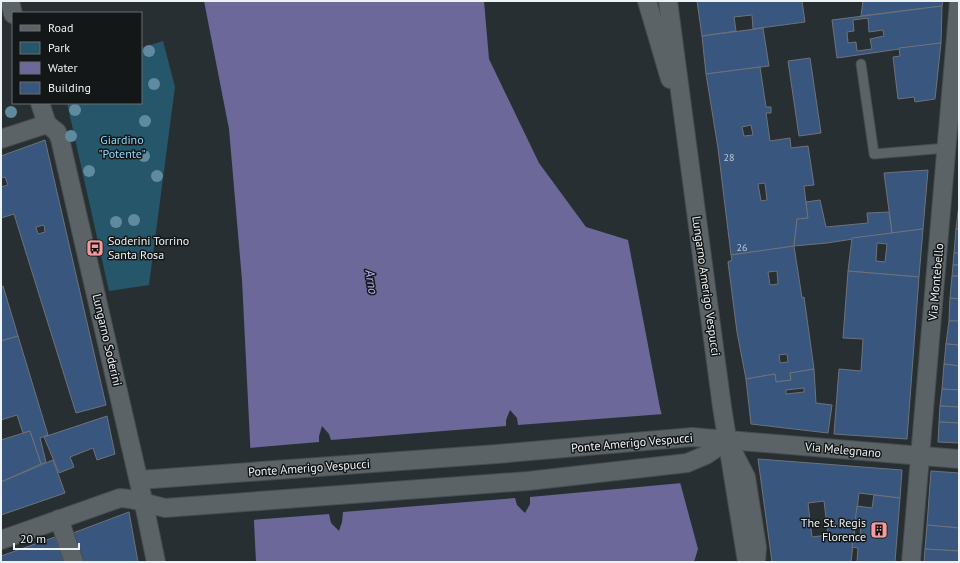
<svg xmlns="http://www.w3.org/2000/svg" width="960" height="563" viewBox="0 0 960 563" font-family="'PT Sans',sans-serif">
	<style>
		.green { fill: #255669 }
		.water { fill: #6c6899 }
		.pier { fill: #282f32 }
		.building { fill: #39567f; stroke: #6e7279; fill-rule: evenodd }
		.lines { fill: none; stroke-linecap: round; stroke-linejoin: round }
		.lane-casing { stroke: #464c4e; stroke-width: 11 }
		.street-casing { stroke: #464c4e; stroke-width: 20 }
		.lane { stroke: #5b6366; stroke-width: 9 }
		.street { stroke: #5b6366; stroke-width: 18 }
		.tree { fill: #608b9e }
		.labels { text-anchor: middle; stroke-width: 3; stroke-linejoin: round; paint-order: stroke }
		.number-label { font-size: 10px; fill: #c0cbd7 }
		.park-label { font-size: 12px; fill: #8ed7f6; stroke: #141718 }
		.poi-label { font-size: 12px; fill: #edf2f4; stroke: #141718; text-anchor: start }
		.street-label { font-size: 12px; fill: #edf2f4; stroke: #141718 }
		.water-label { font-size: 13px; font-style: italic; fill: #bdb9f6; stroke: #141718 }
	</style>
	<rect width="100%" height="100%" fill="#282f32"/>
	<polygon class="green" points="163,41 175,87 149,285 109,291 67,103 141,103 141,48"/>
	<polygon class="water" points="204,1 484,1 489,59 539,163 586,227 628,240 660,408 698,549 694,562 256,562 242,280 229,129"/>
	<polygon class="pier" points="510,410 517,418 518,425 664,414 682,483 530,497 530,504 525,513 517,505 515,498 343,512 342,522 339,531 331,523 329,514 252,520 249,448 319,442 319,436 322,426 329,434 331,440 506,426 506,420"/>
	<g class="building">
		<polygon points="697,1 802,1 805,22 753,29 752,15 734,17 736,31 702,36"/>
		<polygon points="863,1 943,1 942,6 861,16"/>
		<path d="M942 6 941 43 837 58 832 20ZM868 18 869 32 883 30 884 36 870 39 872 49 857 51 856 42 848 43 847 32 854 31 853 20Z"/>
		<polygon points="763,28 769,66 706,74 702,36"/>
		<polygon points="941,43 935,99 915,102 914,97 898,99 893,57 900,56 899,48"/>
		<polygon points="810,58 821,133 799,136 788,61"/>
		<path d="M760 67 766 107H771V113H766L770 141 790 138 791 148 808 146 814 185 804 186 808 218 797 219 794 246 731 255 718 148 706 74ZM751 125 753 135 744 136 742 127ZM765 183 767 200 761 201 758 184Z"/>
		<path d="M45 140 106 405 76 413 14 214 1 218V187L8 185 5 177 1 178V156ZM44 225 45 232 38 234 36 227Z"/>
		<polygon points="928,170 923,229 892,233 884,173"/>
		<polygon points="820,200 826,227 868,223 867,213 889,212 892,233 827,243 794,246 797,219 808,218 806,202"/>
		<polygon points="959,204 959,229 956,229"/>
		<path d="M923 229 919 277 848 271 852 238ZM877 243 887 244 885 262 876 261Z"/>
		<polygon points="956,229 959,229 959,253 954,253"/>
		<path d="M794 246 802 298 804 297 814 369 790 373 791 380 776 382 775 374 746 379 737 332 728 262 732 260 731 255ZM777 271 778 284 770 285 768 272ZM787 354 788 362 780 363 779 355Z"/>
		<polygon points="954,253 959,253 959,265 953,265"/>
		<polygon points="953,265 959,265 959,276 952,276"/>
		<polygon points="848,271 919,277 907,439 834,434 839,369 861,371 863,339 843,338"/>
		<polygon points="952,276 959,276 959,299 950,298"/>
		<polygon points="3,286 18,336 1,341 1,287"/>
		<polygon points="950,298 959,299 959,321 949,321"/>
		<polygon points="949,321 959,321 959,345 946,344"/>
		<polygon points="18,336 48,435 40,438 46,462 41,464 30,431 23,433 17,415 1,420 1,341"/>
		<polygon points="946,344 959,345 959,366 944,364"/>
		<polygon points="944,364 959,366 959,390 942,389"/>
		<path d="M814 369 816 403 832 405 828 433 751 424 746 379 775 374 776 382 791 380 790 373ZM804 388V392L786 394V390Z"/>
		<polygon points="942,389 959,390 959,407 940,406"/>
		<polygon points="940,406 959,407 959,423 939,422"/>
		<polygon points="107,416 115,454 97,460 93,448 70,457 74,467 59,473 44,437"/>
		<polygon points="939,422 959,423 959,443 938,442"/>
		<polygon points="30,431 41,464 1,482 1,440"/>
		<path d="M758 459 902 470 900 498 859 493 851 562H772ZM824 501 828 535 812 537 808 503Z"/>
		<polygon points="53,460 65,493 1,515 1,482"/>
		<polygon points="931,471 959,473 959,528 927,525"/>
		<polygon points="874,495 900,498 895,562 857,562 858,548 852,547 853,537 860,537 861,523 855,522 857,506 872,508"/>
		<polygon points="129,512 138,562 82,562 73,533"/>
		<polygon points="927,525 959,528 959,551 925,549"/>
		<polygon points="55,537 64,562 1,562 1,556"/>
		<polygon points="925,549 959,551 959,562 924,562"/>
	</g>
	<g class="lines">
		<g class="lane-casing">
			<polyline id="lane" points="861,64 874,154 947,148"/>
		</g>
		<g class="street-casing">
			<g id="street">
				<polyline points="10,1 13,14"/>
				<polyline points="647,1 670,79"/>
				<polyline points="668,1 722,407 747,562"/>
				<polyline points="40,103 47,124"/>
				<polyline points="47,124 57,132 60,139 144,504 156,562"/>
				<polyline points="1,139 47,124"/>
				<polyline points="733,452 746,477 757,547 756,562"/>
				<polyline points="139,480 497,454 692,437 959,459"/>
				<polyline points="59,519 74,562"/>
				<path d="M1 540 120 498C135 498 150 505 165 508L528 481 687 463 706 455 727 441"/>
				<polyline points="911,562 959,1"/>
			</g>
		</g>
		<use href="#lane" class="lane"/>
		<use href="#street" class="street"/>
	</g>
	<g class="tree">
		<circle cx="149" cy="51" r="6"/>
		<circle cx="154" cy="84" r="6"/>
		<circle cx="75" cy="110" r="6"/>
		<circle cx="11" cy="112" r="6"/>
		<circle cx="145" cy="121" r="6"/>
		<circle cx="71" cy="136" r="6"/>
		<circle cx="144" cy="156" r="6"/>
		<circle cx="89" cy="171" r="6"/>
		<circle cx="157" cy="176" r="6"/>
		<circle cx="134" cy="220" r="6"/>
		<circle cx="116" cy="222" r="6"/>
	</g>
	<defs>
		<g id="bus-square" transform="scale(0.9)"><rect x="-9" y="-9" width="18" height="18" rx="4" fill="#f59b9d" stroke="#141718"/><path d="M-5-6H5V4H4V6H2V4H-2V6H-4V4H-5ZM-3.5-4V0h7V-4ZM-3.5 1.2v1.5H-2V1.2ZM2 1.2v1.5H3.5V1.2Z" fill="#111"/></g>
		<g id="building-square" transform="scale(0.9)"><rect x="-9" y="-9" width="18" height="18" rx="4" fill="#f59b9d" stroke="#141718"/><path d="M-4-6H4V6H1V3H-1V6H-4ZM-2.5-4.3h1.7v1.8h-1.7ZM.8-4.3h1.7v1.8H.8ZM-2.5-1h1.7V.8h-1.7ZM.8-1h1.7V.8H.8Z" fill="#111"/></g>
	</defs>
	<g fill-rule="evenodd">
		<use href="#bus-square" x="95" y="248"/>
		<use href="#building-square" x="879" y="530"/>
	</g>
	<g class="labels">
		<g class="number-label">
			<text x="729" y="161">28</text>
			<text x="742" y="251">26</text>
		</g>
		<g class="park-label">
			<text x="122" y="144">Giardino<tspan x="122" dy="14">"Potente"</tspan></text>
		</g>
		<g class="poi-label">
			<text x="108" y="245">Soderini Torrino<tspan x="108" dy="14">Santa Rosa</tspan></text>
			<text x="866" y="527" text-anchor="end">The St. Regis<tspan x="866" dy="14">Florence</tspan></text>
		</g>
		<g class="street-label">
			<text transform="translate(936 282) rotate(-85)" y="4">Via Montebello</text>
			<text transform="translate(706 286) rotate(82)" y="4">Lungarno Amerigo Vespucci</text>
			<text transform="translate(107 340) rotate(77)" y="4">Lungarno Soderini</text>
			<text transform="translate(632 443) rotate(-5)" y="4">Ponte Amerigo Vespucci</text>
			<text transform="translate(843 450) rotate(5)" y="4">Via Melegnano</text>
			<text transform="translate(309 468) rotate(-4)" y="4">Ponte Amerigo Vespucci</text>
		</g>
		<g class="water-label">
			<text transform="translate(372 282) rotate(81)" y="5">Arno</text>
		</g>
	</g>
	<rect width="960" height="563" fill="none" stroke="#edf2f4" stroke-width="4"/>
	<rect x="12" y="12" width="130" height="92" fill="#141718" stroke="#6b6f70"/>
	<rect x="20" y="25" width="20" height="6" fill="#5b6366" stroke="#6b6f70"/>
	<text x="48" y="32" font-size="12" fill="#edf2f4">Road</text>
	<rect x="20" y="42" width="20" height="12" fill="#255669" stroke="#6b6f70"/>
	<text x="48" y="52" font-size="12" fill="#edf2f4">Park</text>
	<rect x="20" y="62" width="20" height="12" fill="#6c6899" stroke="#6b6f70"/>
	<text x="48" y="72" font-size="12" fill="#edf2f4">Water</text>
	<rect x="20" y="82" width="20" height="12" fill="#39567f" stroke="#6b6f70"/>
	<text x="48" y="92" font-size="12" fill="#edf2f4">Building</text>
	<path d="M14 543v6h65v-6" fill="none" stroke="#edf2f4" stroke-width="2"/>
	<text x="20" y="543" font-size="12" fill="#edf2f4" stroke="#141718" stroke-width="3" paint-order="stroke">20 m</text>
</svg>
